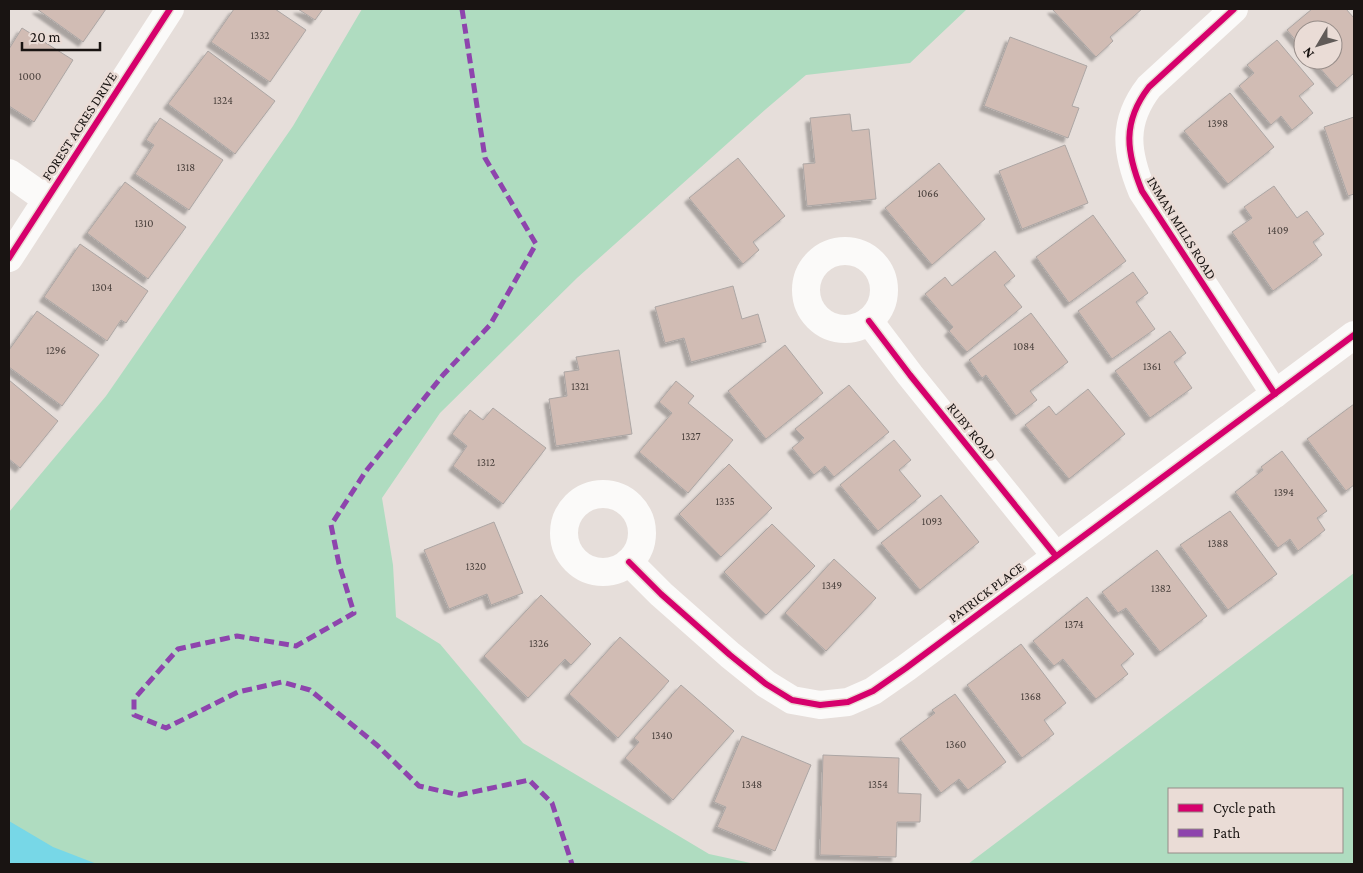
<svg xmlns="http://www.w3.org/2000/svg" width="1363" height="873" viewBox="0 0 1363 873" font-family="'Crimson Pro',serif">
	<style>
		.green { fill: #afdcc0; fill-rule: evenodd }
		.water { fill: #77d7e7 }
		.building { fill: #d1bcb4; stroke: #aca6a4; filter: url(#shadow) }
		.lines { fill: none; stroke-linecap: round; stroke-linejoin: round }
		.minor { stroke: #fbfaf9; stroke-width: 28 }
		.quiet { stroke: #8e44ad; stroke-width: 5; stroke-dasharray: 10 5; stroke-linecap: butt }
		.cycleway-casing { stroke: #eadcd6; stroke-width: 9 }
		.cycleway { stroke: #d6006c; stroke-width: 6 }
		.labels { text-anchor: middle; stroke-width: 5; stroke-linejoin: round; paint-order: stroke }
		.number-label { font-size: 11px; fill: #473e3a }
		.street-label { font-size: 14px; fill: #191412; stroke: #eadcd6 }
	</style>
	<defs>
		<filter id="shadow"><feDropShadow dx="-4.5" dy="4.5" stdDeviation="1" flood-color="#0004"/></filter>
	</defs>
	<rect width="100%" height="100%" fill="#e6deda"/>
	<g class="green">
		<polygon points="362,9 967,9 910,63 806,75 766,109 577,278 440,413 382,498 393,565 396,617 440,644 523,743 709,854 755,864 9,864 9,512 106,396 293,126"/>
		<path d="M1354 573V864H968ZM1169 789H1342V852H1169Z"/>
	</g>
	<polygon class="water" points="9,821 53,847 97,864 9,864"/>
	<g class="building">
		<polygon points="37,9 106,9 83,42"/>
		<polygon points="234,9 275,9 306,30 270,82 211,42"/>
		<polygon points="298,9 323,9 315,20"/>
		<polygon points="1052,9 1142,9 1110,37 1113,41 1096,57"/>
		<polygon points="1312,9 1346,9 1354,18 1354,73 1337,88 1313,60 1333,60 1333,30 1303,30 1303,49 1287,30"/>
		<polygon points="22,28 73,60 34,122 9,106 9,49"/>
		<polygon points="1010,37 1087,66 1072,106 1079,108 1068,138 984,106"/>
		<polygon points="1277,40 1314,84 1299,96 1313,113 1292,130 1281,116 1271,125 1239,86 1254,73 1247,65"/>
		<polygon points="208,51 275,101 235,154 168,104"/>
		<polygon points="1230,93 1274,147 1228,184 1184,131"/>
		<polygon points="850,114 852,131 869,129 876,199 807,206 803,164 815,163 810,118"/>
		<polygon points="1354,117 1354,194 1348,196 1324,127"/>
		<polygon points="160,118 223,160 189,210 135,174 154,145 146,140"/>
		<polygon points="1065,145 1088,203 1022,229 999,171"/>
		<polygon points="738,158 785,216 753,242 759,250 743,264 689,198"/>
		<polygon points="939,163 985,219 932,265 885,208"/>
		<polygon points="125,182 186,227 148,279 87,233"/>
		<polygon points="1274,186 1297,218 1307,211 1324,234 1313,242 1322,255 1273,291 1232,232 1252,218 1244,207"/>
		<polygon points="1093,215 1126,261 1069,303 1036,257"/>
		<polygon points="80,244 148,291 126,323 121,320 107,341 44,297"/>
		<polygon points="995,251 1015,276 1004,285 1022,307 967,352 949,331 953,327 925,294 945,277 952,286"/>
		<polygon points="1133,272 1148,293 1136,302 1155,329 1112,359 1078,311"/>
		<polygon points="733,286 742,319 758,314 766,342 691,362 684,338 665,343 655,307"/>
		<polygon points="37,311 99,355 62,406 9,367 9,350"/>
		<polygon points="1031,313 1068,362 1030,391 1037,400 1016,416 986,375 982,378 969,360"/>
		<polygon points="1170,331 1186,353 1174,362 1192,388 1150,418 1115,371"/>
		<polygon points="785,345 823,393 766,439 728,391"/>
		<polygon points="619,350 632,434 556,446 549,399 567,396 564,372 579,370 576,357"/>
		<polygon points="9,380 58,421 20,468 9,459"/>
		<polygon points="676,381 694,396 688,403 733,440 688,493 639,452 672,413 659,402"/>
		<polygon points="849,385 889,432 834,477 825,466 814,475 792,448 804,438 795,429"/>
		<polygon points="1088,389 1125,434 1069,479 1025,425 1049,406 1056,415"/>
		<polygon points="1354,404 1354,485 1346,491 1307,439"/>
		<polygon points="493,408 546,448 503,504 453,466 467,446 452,434 470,410 483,420"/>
		<polygon points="894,440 911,460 899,470 921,496 878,531 840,485"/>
		<polygon points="1282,451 1327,511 1317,518 1325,530 1298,551 1290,539 1278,548 1235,492 1263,470 1261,467"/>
		<polygon points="729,464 772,508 721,557 679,514"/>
		<polygon points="941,495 979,542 920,590 881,543"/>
		<polygon points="1230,511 1277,574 1228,610 1180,545"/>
		<polygon points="494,522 523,593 491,605 487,594 449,609 424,550"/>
		<polygon points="772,524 815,566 766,615 724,572"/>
		<polygon points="1157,550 1207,616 1160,652 1126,608 1118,613 1102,592"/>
		<polygon points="834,559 876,598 826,651 785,613"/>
		<polygon points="541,595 591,644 571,665 565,659 528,698 484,656"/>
		<polygon points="1087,597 1134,654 1121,665 1128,674 1096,699 1063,659 1054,666 1033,641"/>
		<polygon points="620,637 669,681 618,738 569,694"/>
		<polygon points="1021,644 1066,703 1044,720 1054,734 1022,758 967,685"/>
		<polygon points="681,685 734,731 673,800 625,758 639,742 634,738"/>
		<polygon points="955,694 1006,762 968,790 959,779 941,793 900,739 935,713 932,710"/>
		<polygon points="742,736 811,765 775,851 717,827 726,807 714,802"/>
		<polygon points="823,755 899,758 898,793 921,794 920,822 897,822 896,857 820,855"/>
	</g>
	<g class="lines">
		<g class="minor">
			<path d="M1234 9 1149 87C1122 122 1126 152 1142 191L1275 394"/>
			<polyline points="9,173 46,199"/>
			<circle cx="845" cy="290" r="39"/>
			<polyline points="9,258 170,9"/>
			<polyline points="869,321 910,375 1056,556"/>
			<circle cx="603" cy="533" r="39"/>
			<polyline points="629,562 661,594 730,655 766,684 792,700 820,705 848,702 873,691 906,668 1354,335"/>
		</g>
		<polyline class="quiet" points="462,9 485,158 536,244 490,325 443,375 366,471 331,525 339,564 354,613 296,646 237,636 178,649 134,699 134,715 166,728 238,692 282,682 310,690 378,746 419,786 459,795 529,780 552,803 572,864"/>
		<g class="cycleway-casing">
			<g id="cycleway">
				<path d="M1234 9 1149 87C1122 122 1126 152 1142 191L1275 394"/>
				<polyline points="9,258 170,9"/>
				<polyline points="869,321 910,375 1056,556"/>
				<polyline points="629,562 661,594 730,655 766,684 792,700 820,705 848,702 873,691 906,668 1354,335"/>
			</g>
		</g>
		<use href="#cycleway" class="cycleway"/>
	</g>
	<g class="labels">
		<g class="number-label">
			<text x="260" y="39">1332</text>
			<text x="30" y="80">1000</text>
			<text x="223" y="104">1324</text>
			<text x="1218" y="127">1398</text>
			<text x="186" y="171">1318</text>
			<text x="928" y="197">1066</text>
			<text x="144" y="227">1310</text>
			<text x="1278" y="234">1409</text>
			<text x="102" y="291">1304</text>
			<text x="1024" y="350">1084</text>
			<text x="56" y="354">1296</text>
			<text x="1152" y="370">1361</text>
			<text x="580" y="390">1321</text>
			<text x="691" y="440">1327</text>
			<text x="486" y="466">1312</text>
			<text x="1284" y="496">1394</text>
			<text x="725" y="505">1335</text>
			<text x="932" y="525">1093</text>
			<text x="1218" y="547">1388</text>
			<text x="476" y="570">1320</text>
			<text x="832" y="589">1349</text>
			<text x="1161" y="592">1382</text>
			<text x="1074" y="628">1374</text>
			<text x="539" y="647">1326</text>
			<text x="1031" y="700">1368</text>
			<text x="662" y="739">1340</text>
			<text x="956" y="748">1360</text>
			<text x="752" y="788">1348</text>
			<text x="878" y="788">1354</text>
		</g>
		<g class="street-label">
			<text transform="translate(79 126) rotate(-57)" y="5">FOREST ACRES DRIVE</text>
			<text transform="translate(1182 228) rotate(58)" y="5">INMAN MILLS ROAD</text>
			<text transform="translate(972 431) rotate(51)" y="5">RUBY ROAD</text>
			<text transform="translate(986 592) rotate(-37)" y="5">PATRICK PLACE</text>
		</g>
	</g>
	<rect width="1363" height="873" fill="none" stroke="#191412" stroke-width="20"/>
	<rect x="1168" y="788" width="175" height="65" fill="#eadcd6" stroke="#968c88"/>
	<rect x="1178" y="804" width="25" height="8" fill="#d6006c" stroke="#968c88"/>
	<text x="1213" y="813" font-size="15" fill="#191412">Cycle path</text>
	<rect x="1178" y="829" width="25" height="8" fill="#8e44ad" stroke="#968c88"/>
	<text x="1213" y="838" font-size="15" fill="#191412">Path</text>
	<g transform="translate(1318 45) rotate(232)"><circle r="24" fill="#eadcd6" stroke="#968c88"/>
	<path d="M0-4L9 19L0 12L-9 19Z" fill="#615b58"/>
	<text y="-8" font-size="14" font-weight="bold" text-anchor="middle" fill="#191412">N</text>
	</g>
	<path d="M22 42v8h78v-8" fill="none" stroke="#191412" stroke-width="2.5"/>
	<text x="30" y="42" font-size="15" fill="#191412" stroke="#eadcd6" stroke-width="4" paint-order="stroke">20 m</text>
</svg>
